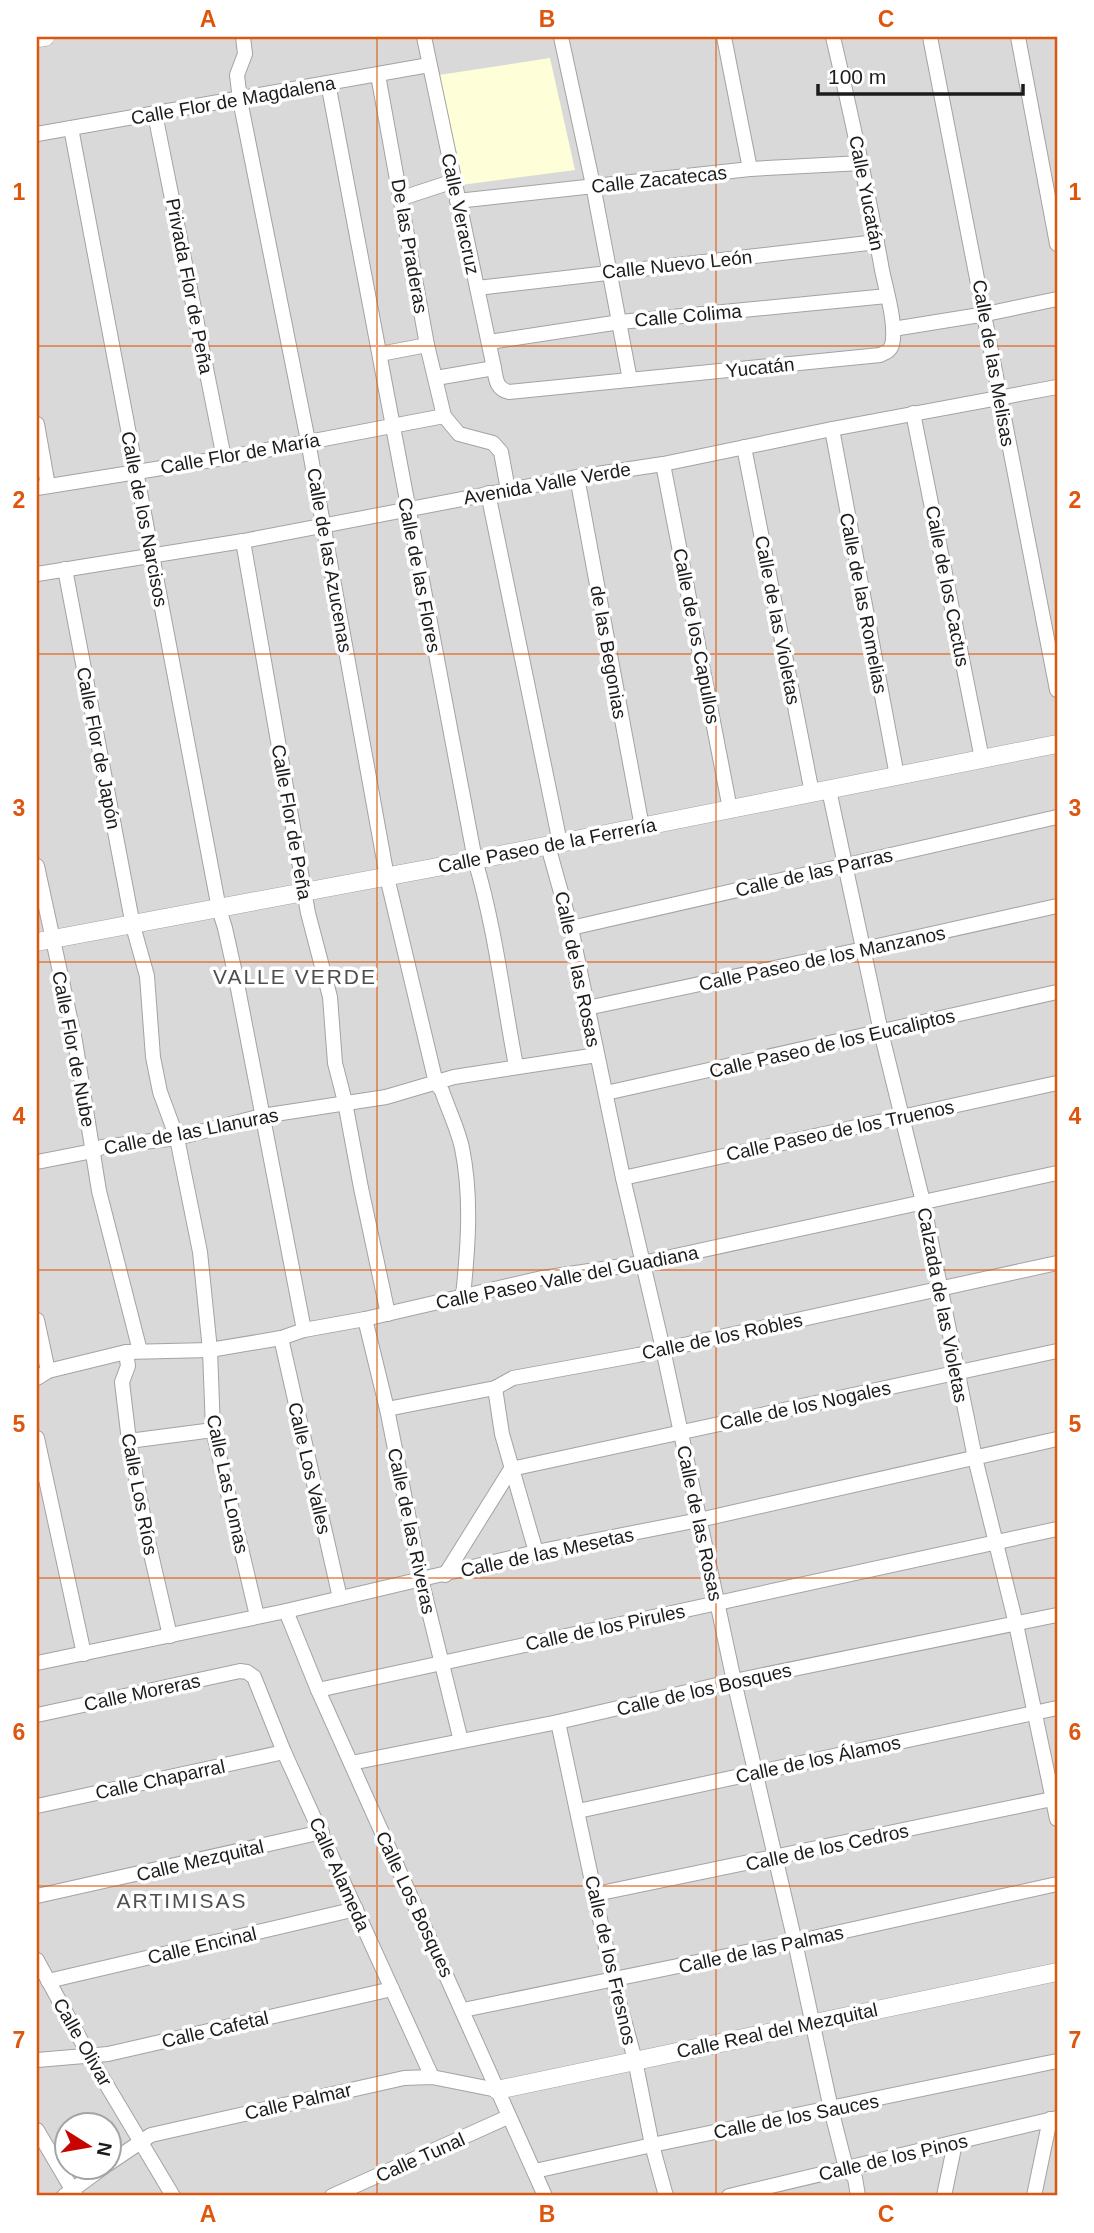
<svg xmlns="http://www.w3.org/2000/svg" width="1094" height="2233" viewBox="0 0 1094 2233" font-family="Helvetica,sans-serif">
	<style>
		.residential { fill: #dad9d9; fill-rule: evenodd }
		.education { fill: #feffd8 }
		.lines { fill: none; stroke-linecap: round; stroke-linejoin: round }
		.minor-casing { stroke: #a3a3a3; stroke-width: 16 }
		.tertiary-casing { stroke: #a3a3a3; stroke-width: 19 }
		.minor { stroke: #fff; stroke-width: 14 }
		.tertiary { stroke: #fff; stroke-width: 18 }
		.grid { fill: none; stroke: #de560d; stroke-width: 2; stroke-opacity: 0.55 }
		.labels { text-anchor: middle; stroke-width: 7; stroke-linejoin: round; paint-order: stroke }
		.street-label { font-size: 19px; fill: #1c1c1c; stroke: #fff }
		.neighbourhood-label { font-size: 21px; letter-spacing: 2px; fill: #4f4f4f; stroke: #fff }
		.neatline { fill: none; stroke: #de560d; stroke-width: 2.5 }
		.grid-label { font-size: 23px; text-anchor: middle; font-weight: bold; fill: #de560d }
	</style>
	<rect width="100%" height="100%" fill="#eeeae0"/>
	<path class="residential" d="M37 37H1057V2196H37ZM66 2124H108V2166H66Z"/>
	<polygon class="education" points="550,58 575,170 461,185 439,75"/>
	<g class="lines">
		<g class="minor-casing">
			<g id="minor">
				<path d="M243 37 245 54 237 75 240 100 308 441 387 877 436 1083 442 1091C448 1109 458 1129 462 1148 472 1197 468 1248 463 1296"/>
				<path d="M424 37 494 368C496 379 496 389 509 392L880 355C886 352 890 351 892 345 897 325 886 290 882 270 868 192 851 114 833 37"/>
				<polyline points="561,37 593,185 630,380"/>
				<polyline points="724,37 750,169"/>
				<path d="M930 37C973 254 1014 473 1057 690"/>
				<polyline points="1018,37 1057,244"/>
				<polyline points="378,75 427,345 444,416 459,434 493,443 501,452 508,490"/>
				<path d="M328 83C378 342 425 601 475 860 495 927 503 998 516 1066"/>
				<polyline points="155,114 224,458"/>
				<polyline points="71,128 219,909 225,928 235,973 304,1330"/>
				<polyline points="37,134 429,65"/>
				<polyline points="402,198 454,181"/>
				<polyline points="457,201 750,169 862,163"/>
				<polyline points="477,288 877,242"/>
				<polyline points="893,329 986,314 1057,299"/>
				<polyline points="489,342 620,322 887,296"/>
				<polyline points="380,354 427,345"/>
				<polyline points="436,378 494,368"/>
				<polyline points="913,413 982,759"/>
				<polyline points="37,424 48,486"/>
				<polyline points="832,429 897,776"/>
				<polyline points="744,447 812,793"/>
				<polyline points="663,464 730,809"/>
				<polyline points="577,477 642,827"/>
				<polyline points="37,488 224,458 444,416"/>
				<polyline points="488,493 560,843"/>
				<polyline points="243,541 308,913 330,997 335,1063 345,1102 361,1188 388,1314"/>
				<polyline points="65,569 133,926 147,976 153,1057 160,1092 177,1138 200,1252 210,1350 213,1430 257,1616"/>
				<polyline points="37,574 243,541 577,477 663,464 832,429 1057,387"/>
				<polyline points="829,790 881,1032 923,1202 975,1458 1016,1624 1057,1819"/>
				<polyline points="548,846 571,928 623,1178 663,1349 734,1681 795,1942 831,2109 846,2168 855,2178 858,2196"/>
				<polyline points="37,866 75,1041 99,1191 140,1351"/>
				<polyline points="571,928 1057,817"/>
				<polyline points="587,1008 864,949 1057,906"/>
				<polyline points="606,1093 1057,992"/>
				<polyline points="37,1162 93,1151 102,1147 177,1138 262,1116 386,1097 454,1077 597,1055"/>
				<polyline points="623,1178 1057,1083"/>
				<polyline points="365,1319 387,1409 421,1579 461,1741"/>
				<polyline points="37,1320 48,1371"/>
				<polyline points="281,1338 340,1598"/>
				<polyline points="126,1352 128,1366 122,1382 129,1441 148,1541 170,1636"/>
				<polyline points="37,1378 48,1371 126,1352 210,1350 281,1338 304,1330 365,1319 542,1278 643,1263 1057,1173"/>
				<polyline points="495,1388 502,1434 536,1552"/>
				<polyline points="387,1409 495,1388 513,1378 638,1355 1057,1263"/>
				<polyline points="37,1438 84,1654"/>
				<polyline points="129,1441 213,1430"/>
				<polyline points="445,1575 511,1469 1057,1351"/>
				<polyline points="286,1611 318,1690 545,2196"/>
				<polyline points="37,1663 286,1611 536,1552 699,1520 1057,1439"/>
				<polyline points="318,1690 1057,1529"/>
				<polyline points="37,1715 240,1671 247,1672 254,1677 284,1752 432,2077"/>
				<polyline points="558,1722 613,1980 635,2060 652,2145 666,2196"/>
				<polyline points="351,1763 558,1722 734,1681 1057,1615"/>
				<polyline points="37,1806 284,1752"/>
				<polyline points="578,1811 1057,1708"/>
				<polyline points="596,1894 1057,1798"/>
				<polyline points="37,1896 322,1832"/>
				<polyline points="37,1960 90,2057 173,2196"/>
				<polyline points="48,1981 356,1909"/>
				<polyline points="463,2010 795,1942 1057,1884"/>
				<polyline points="37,2060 108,2054 392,1989"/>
				<polyline points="37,2130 76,2196"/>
				<polyline points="108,2164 151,2135 404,2078 432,2077 497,2090"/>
				<polyline points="535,2171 652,2145 1057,2061"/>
				<polyline points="64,2196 105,2166"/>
				<polyline points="332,2196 508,2117"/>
				<polyline points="729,2196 1057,2118"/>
				<polyline points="944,2196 955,2143"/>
				<polyline points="1034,2196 1050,2119"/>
			</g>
		</g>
		<g class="tertiary-casing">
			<g id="tertiary">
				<polyline points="37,38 45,37"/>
				<polyline points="37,942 475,860 1057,744"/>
				<polyline points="497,2090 1057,1972"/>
			</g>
		</g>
		<use href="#minor" class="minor"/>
		<use href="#tertiary" class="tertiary"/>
	</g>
	<path class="grid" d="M377 37V2196M716 37V2196M37 346H1057M37 654H1057M37 962H1057M37 1270H1057M37 1578H1057M37 1886H1057"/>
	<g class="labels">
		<g class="street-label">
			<text transform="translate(233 100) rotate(-10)" y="7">Calle Flor de Magdalena</text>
			<text transform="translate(659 179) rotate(-6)" y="7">Calle Zacatecas</text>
			<text transform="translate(867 193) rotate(79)" y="7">Calle Yucatán</text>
			<text transform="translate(461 214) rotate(78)" y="7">Calle Veracruz</text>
			<text transform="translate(410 246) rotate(80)" y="7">De las Praderas</text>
			<text transform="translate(677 264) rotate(-6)" y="7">Calle Nuevo León</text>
			<text transform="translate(190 286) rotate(79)" y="7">Privada Flor de Peña</text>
			<text transform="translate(688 315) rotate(-5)" y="7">Calle Colima</text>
			<text transform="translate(994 363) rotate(80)" y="7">Calle de las Melisas</text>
			<text transform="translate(760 367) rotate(-6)" y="7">Yucatán</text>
			<text transform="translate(240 453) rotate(-10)" y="7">Calle Flor de María</text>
			<text transform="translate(547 483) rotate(-10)" y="7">Avenida Valle Verde</text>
			<text transform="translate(145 519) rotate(79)" y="7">Calle de los Narcisos</text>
			<text transform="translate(330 560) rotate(80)" y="7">Calle de las Azucenas</text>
			<text transform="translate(420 575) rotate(79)" y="7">Calle de las Flores</text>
			<text transform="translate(948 586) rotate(79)" y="7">Calle de los Cactus</text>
			<text transform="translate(864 603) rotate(79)" y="7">Calle de las Romelias</text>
			<text transform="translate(778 620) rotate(79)" y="7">Calle de las Violetas</text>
			<text transform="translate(697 636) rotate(79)" y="7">Calle de los Capullos</text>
			<text transform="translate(609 652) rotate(80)" y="7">de las Begonias</text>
			<text transform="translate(99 748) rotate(79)" y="7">Calle Flor de Japón</text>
			<text transform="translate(292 822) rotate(80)" y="7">Calle Flor de Peña</text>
			<text transform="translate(547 845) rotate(-11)" y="7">Calle Paseo de la Ferrería</text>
			<text transform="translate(814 872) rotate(-13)" y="7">Calle de las Parras</text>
			<text transform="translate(822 958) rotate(-12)" y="7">Calle Paseo de los Manzanos</text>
			<text transform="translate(578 969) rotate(78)" y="7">Calle de las Rosas</text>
			<text transform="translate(832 1043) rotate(-13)" y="7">Calle Paseo de los Eucaliptos</text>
			<text transform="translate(74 1049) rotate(79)" y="7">Calle Flor de Nube</text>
			<text transform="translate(840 1130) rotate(-12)" y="7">Calle Paseo de los Truenos</text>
			<text transform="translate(191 1131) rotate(-11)" y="7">Calle de las Llanuras</text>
			<text transform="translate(567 1277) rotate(-11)" y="7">Calle Paseo Valle del Guadiana</text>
			<text transform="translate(943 1305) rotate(79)" y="7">Calzada de las Violetas</text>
			<text transform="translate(722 1336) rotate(-12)" y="7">Calle de los Robles</text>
			<text transform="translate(805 1405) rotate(-12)" y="7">Calle de los Nogales</text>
			<text transform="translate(310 1468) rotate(77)" y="7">Calle Los Valles</text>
			<text transform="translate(228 1484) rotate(78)" y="7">Calle Las Lomas</text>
			<text transform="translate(140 1494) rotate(79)" y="7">Calle Los Ríos</text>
			<text transform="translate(700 1523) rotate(78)" y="7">Calle de las Rosas</text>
			<text transform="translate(412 1531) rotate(78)" y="7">Calle de las Riveras</text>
			<text transform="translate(547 1552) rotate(-12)" y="7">Calle de las Mesetas</text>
			<text transform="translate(605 1627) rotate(-12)" y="7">Calle de los Pirules</text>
			<text transform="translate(704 1689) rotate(-13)" y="7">Calle de los Bosques</text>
			<text transform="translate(142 1692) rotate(-12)" y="7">Calle Moreras</text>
			<text transform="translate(818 1759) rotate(-12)" y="7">Calle de los Álamos</text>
			<text transform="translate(160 1779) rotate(-12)" y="7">Calle Chaparral</text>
			<text transform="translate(827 1847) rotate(-12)" y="7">Calle de los Cedros</text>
			<text transform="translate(200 1860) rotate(-13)" y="7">Calle Mezquital</text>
			<text transform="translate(340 1874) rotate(66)" y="7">Calle Alameda</text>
			<text transform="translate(415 1904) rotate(65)" y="7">Calle Los Bosques</text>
			<text transform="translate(202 1945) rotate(-13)" y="7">Calle Encinal</text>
			<text transform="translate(761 1949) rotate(-12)" y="7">Calle de las Palmas</text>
			<text transform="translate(611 1960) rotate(77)" y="7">Calle de los Fresnos</text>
			<text transform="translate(215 2029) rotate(-13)" y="7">Calle Cafetal</text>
			<text transform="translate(777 2030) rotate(-12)" y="7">Calle Real del Mezquital</text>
			<text transform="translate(83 2042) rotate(60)" y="7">Calle Olivar</text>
			<text transform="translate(298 2101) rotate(-13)" y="7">Calle Palmar</text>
			<text transform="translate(796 2116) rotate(-11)" y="7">Calle de los Sauces</text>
			<text transform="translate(420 2157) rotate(-24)" y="7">Calle Tunal</text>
			<text transform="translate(893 2157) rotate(-13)" y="7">Calle de los Pinos</text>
		</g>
		<g class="neighbourhood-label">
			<text x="295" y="984">VALLE VERDE</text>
			<text x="182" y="1908">ARTIMISAS</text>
		</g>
	</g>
	<rect width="1094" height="2233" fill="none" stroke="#ffffff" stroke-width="77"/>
	<g transform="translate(88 2146) rotate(101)"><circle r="33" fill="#ffffff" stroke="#a4a4a4" stroke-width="2"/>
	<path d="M0-5L12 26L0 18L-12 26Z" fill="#c70400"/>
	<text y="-10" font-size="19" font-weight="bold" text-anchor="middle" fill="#1c1c1c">N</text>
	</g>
	<path d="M818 84v10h205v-10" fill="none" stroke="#1c1c1c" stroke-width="3.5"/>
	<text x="828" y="84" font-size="21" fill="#1c1c1c" stroke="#ffffff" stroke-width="5" paint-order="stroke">100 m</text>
	<rect x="38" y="38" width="1018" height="2156" class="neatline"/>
	<g class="grid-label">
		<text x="208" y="27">A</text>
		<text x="547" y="27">B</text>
		<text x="886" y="27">C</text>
		<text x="19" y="200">1</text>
		<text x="1075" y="200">1</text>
		<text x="19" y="508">2</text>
		<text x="1075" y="508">2</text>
		<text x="19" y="816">3</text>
		<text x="1075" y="816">3</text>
		<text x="19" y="1124">4</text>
		<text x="1075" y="1124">4</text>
		<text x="19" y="1432">5</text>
		<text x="1075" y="1432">5</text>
		<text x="19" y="1740">6</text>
		<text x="1075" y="1740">6</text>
		<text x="19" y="2048">7</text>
		<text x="1075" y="2048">7</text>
		<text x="208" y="2222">A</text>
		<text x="547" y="2222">B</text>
		<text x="886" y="2222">C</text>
	</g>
</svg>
